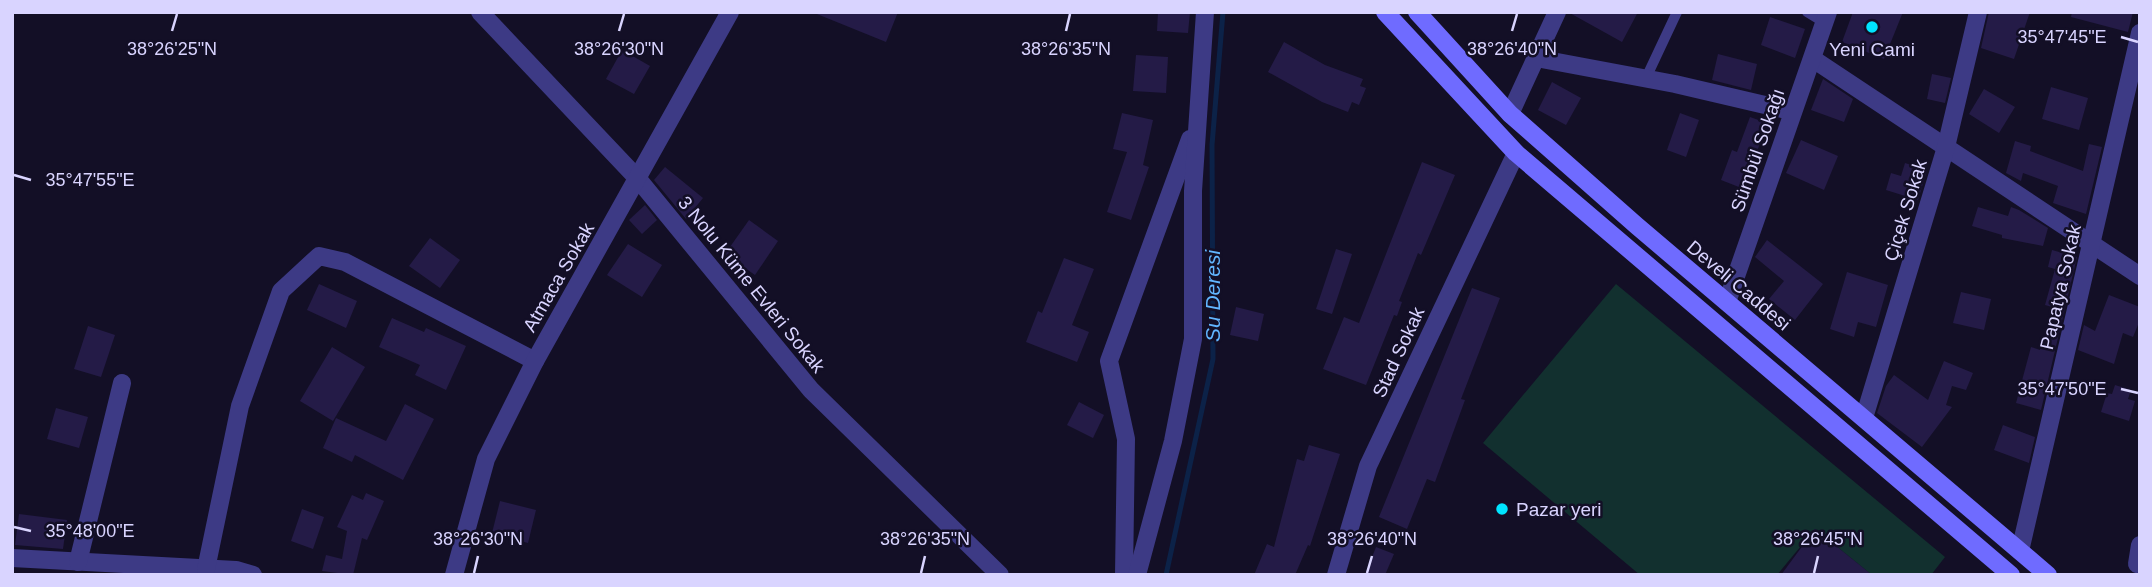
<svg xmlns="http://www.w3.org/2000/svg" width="2152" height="587" viewBox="0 0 2152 587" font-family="Helvetica,sans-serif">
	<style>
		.green { fill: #12302f }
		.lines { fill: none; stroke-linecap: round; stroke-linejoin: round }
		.stream { stroke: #0c2248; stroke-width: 5 }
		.building { fill: #241b47 }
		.service { stroke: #3d3a85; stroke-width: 10 }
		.minor { stroke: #3d3a85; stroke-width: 18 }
		.secondary { stroke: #6f6bff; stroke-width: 18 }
		.ticks { fill: none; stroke: #d9d4ff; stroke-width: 2.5 }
		.poi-dot { fill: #00e5ff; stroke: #130f26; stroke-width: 2.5 }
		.labels { text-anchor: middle; stroke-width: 5; stroke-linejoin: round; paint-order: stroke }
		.poi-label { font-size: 19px; fill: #d9d4ff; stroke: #130f26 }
		.street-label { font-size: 19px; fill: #d9d4ff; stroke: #130f26 }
		.water-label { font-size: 21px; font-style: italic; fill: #62b6ff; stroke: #130f26 }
		.ticks-label { font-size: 18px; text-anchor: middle; fill: #d9d4ff; stroke: #130f26; stroke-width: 5; stroke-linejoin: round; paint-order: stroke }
	</style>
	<rect width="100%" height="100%" fill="#130f26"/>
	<polygon class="green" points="1616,284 1945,557 1931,575 1872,575 1815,529 1777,575 1640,575 1483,443"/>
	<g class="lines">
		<polyline class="stream" points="1166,575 1213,359 1212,145 1223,12"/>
	</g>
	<g class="building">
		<polygon points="812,12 898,12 886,42"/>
		<polygon points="1158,12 1190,12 1188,33 1157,31"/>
		<polygon points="1568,12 1638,12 1622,42"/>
		<polygon points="1853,12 1903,12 1884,59 1842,42"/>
		<polygon points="1989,12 2030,12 2014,59 1981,48"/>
		<polygon points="2072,12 2133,12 2128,32 2071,17"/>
		<polygon points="1770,17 1805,29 1795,58 1761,45"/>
		<polygon points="1284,42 1325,65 1363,79 1360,86 1366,88 1359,105 1352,102 1348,112 1322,102 1268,72"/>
		<polygon points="622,50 650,66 634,94 606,79"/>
		<polygon points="1718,54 1757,64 1751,90 1712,80"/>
		<polygon points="1136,55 1168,57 1166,93 1133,91"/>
		<polygon points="1932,74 1951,78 1945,103 1927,99"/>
		<polygon points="1823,79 1853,99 1844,122 1811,110"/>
		<polygon points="1552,82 1581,98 1566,125 1538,110"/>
		<polygon points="2051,87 2088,98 2079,130 2042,119"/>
		<polygon points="1984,89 2015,107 1999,133 1969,114"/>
		<polygon points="1122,113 1153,120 1143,165 1149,167 1131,220 1107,212 1127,152 1113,149"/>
		<polygon points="1680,113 1699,120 1686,157 1667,150"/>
		<polygon points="1750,117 1767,123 1744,189 1721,180 1732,150 1737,152"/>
		<polygon points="1801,140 1838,156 1824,190 1786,173"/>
		<polygon points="2015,141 2031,146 2030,151 2083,171 2089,144 2102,147 2086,214 2053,203 2058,186 2023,173 2021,181 2006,173"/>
		<polygon points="1422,162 1455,175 1421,255 1418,253 1399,301 1402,302 1397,316 1394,315 1366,385 1323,369 1344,317 1359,323"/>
		<polygon points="1905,163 1927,170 1918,200 1886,190 1891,173 1901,176"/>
		<polygon points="665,167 703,198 686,219 654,180"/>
		<polygon points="645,205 657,220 642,234 629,220"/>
		<polygon points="1978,207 2008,216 2011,207 2019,210 2048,228 2043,246 2002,238 2002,235 1972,226"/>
		<polygon points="749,220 778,241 755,275 725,254"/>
		<polygon points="430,238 460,260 440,288 409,266"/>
		<polygon points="1767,240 1823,284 1795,320 1769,299 1784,281 1755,257"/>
		<polygon points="628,244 662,265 642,297 607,275"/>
		<polygon points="1336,249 1352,254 1332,314 1316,309"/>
		<polygon points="2052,250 2077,257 2041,410 2016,403 2031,347 2040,350 2052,307 2045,305 2055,269 2048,267"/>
		<polygon points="1064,258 1094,269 1072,325 1089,332 1077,362 1026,342 1038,311 1042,313"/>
		<polygon points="1847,272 1888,285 1876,327 1858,322 1854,337 1830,329"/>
		<polygon points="319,284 357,301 346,328 307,310"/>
		<polygon points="1472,288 1500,298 1461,399 1465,400 1435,482 1427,479 1407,529 1379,517"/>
		<polygon points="1961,292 1991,299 1984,330 1953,323"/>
		<polygon points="2109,295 2140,307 2140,320 2133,337 2123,333 2114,364 2078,350 2084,325 2095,331"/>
		<polygon points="1236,307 1264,314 1258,341 1230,335"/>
		<polygon points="392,318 424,332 426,328 466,346 446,390 415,375 420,365 379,347"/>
		<polygon points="88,326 115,335 101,377 74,369"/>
		<polygon points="332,347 365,367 333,421 300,401"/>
		<polygon points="1944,361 1973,373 1966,390 1952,386 1946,405 1952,407 1922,447 1877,413 1886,386 1894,375 1928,400"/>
		<polygon points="2115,385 2131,390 2128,399 2135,401 2129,421 2101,412 2107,393 2112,394"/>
		<polygon points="1079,402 1104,415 1093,438 1067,425"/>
		<polygon points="405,404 434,419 403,480 355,455 352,462 323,448 336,418 386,441"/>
		<polygon points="56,408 88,417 79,448 47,439"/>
		<polygon points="2003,425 2035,437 2029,463 1994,450"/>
		<polygon points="1309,445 1340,454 1310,546 1308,545 1295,575 1254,575 1267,544 1274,547 1297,459 1304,461"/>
		<polygon points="366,493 384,501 367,540 362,538 353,575 322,571 326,555 342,559 347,531 337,527 352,495 363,500"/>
		<polygon points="500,501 536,510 528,543 492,533"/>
		<polygon points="302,509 324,517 313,549 291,541"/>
		<polygon points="19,514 67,520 63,549 15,545"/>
		<polygon points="1815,529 1872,575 1781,575"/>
		<polygon points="1376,547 1394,554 1385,575 1365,575"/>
	</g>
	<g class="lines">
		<g class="service">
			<polyline points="1807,12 1825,23"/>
			<polyline points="1646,78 1677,12"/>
		</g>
		<g class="minor">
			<polyline points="480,12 638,179 811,390 1000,575"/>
			<polyline points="1536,58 1675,84 1791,111"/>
			<polyline points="1813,59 2140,276"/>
			<polyline points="1510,114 1557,12"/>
			<polyline points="1727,302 1828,12"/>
			<polyline points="1864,418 1946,147 1978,12"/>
			<polyline points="2020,551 2140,33"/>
			<polyline points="12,558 236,570 253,575"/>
			<polyline points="78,562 122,383"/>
			<polyline points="2137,564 2140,545"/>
			<polyline points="206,569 240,406 281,291 319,256 345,262 535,361"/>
			<polyline points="454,575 486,459 535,361 730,12"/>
			<polyline points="1124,575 1126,439 1109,361 1190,139"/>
			<polyline points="1137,575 1173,441 1193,339 1193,191 1205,12"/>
			<polyline points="1336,575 1368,466 1516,153"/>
		</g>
		<g class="secondary">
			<polyline points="1385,12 1516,153 2011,575"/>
			<polyline points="1417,12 1510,114 1637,226 2048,575"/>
		</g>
	</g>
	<path class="ticks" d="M172 31 177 14M619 31 624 14M1066 31 1070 14M1512 31 1517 14M2121 37 2138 42M14 175 31 180M2121 389 2138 393M14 527 31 531M474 573 478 556M921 573 925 556M1367 573 1372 556M1814 573 1818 556"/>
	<g class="poi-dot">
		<circle cx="1872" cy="27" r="7"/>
		<circle cx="1502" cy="509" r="7"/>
	</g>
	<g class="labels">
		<g class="poi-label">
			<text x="1872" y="56">Yeni Cami</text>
			<text x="1516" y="516" text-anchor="start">Pazar yeri</text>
		</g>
		<g class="street-label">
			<text transform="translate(1757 150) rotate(-71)" y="7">Sümbül Sokağı</text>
			<text transform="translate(1905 210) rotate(-73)" y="7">Çiçek Sokak</text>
			<text transform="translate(558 277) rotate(-60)" y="7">Atmaca Sokak</text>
			<text transform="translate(752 284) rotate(51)" y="7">3 Nolu Küme Evleri Sokak</text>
			<text transform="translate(1739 285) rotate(40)" y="7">Develi Caddesi</text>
			<text transform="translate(2060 287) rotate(-77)" y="7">Papatya Sokak</text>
			<text transform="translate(1398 352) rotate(-65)" y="7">Stad Sokak</text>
		</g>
		<g class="water-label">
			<text transform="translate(1213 296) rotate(-90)" y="7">Su Deresi</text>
		</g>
	</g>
	<g class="ticks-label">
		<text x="2062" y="43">35°47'45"E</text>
		<text x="172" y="55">38°26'25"N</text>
		<text x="619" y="55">38°26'30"N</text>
		<text x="1512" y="55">38°26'40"N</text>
		<text x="1066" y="55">38°26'35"N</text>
		<text x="90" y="186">35°47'55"E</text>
		<text x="2062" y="395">35°47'50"E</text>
		<text x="90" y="537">35°48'00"E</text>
		<text x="478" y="545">38°26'30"N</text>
		<text x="925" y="545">38°26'35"N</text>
		<text x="1372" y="545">38°26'40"N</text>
		<text x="1818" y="545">38°26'45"N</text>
	</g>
	<rect width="2152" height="587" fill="none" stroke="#d9d4ff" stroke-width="28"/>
</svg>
